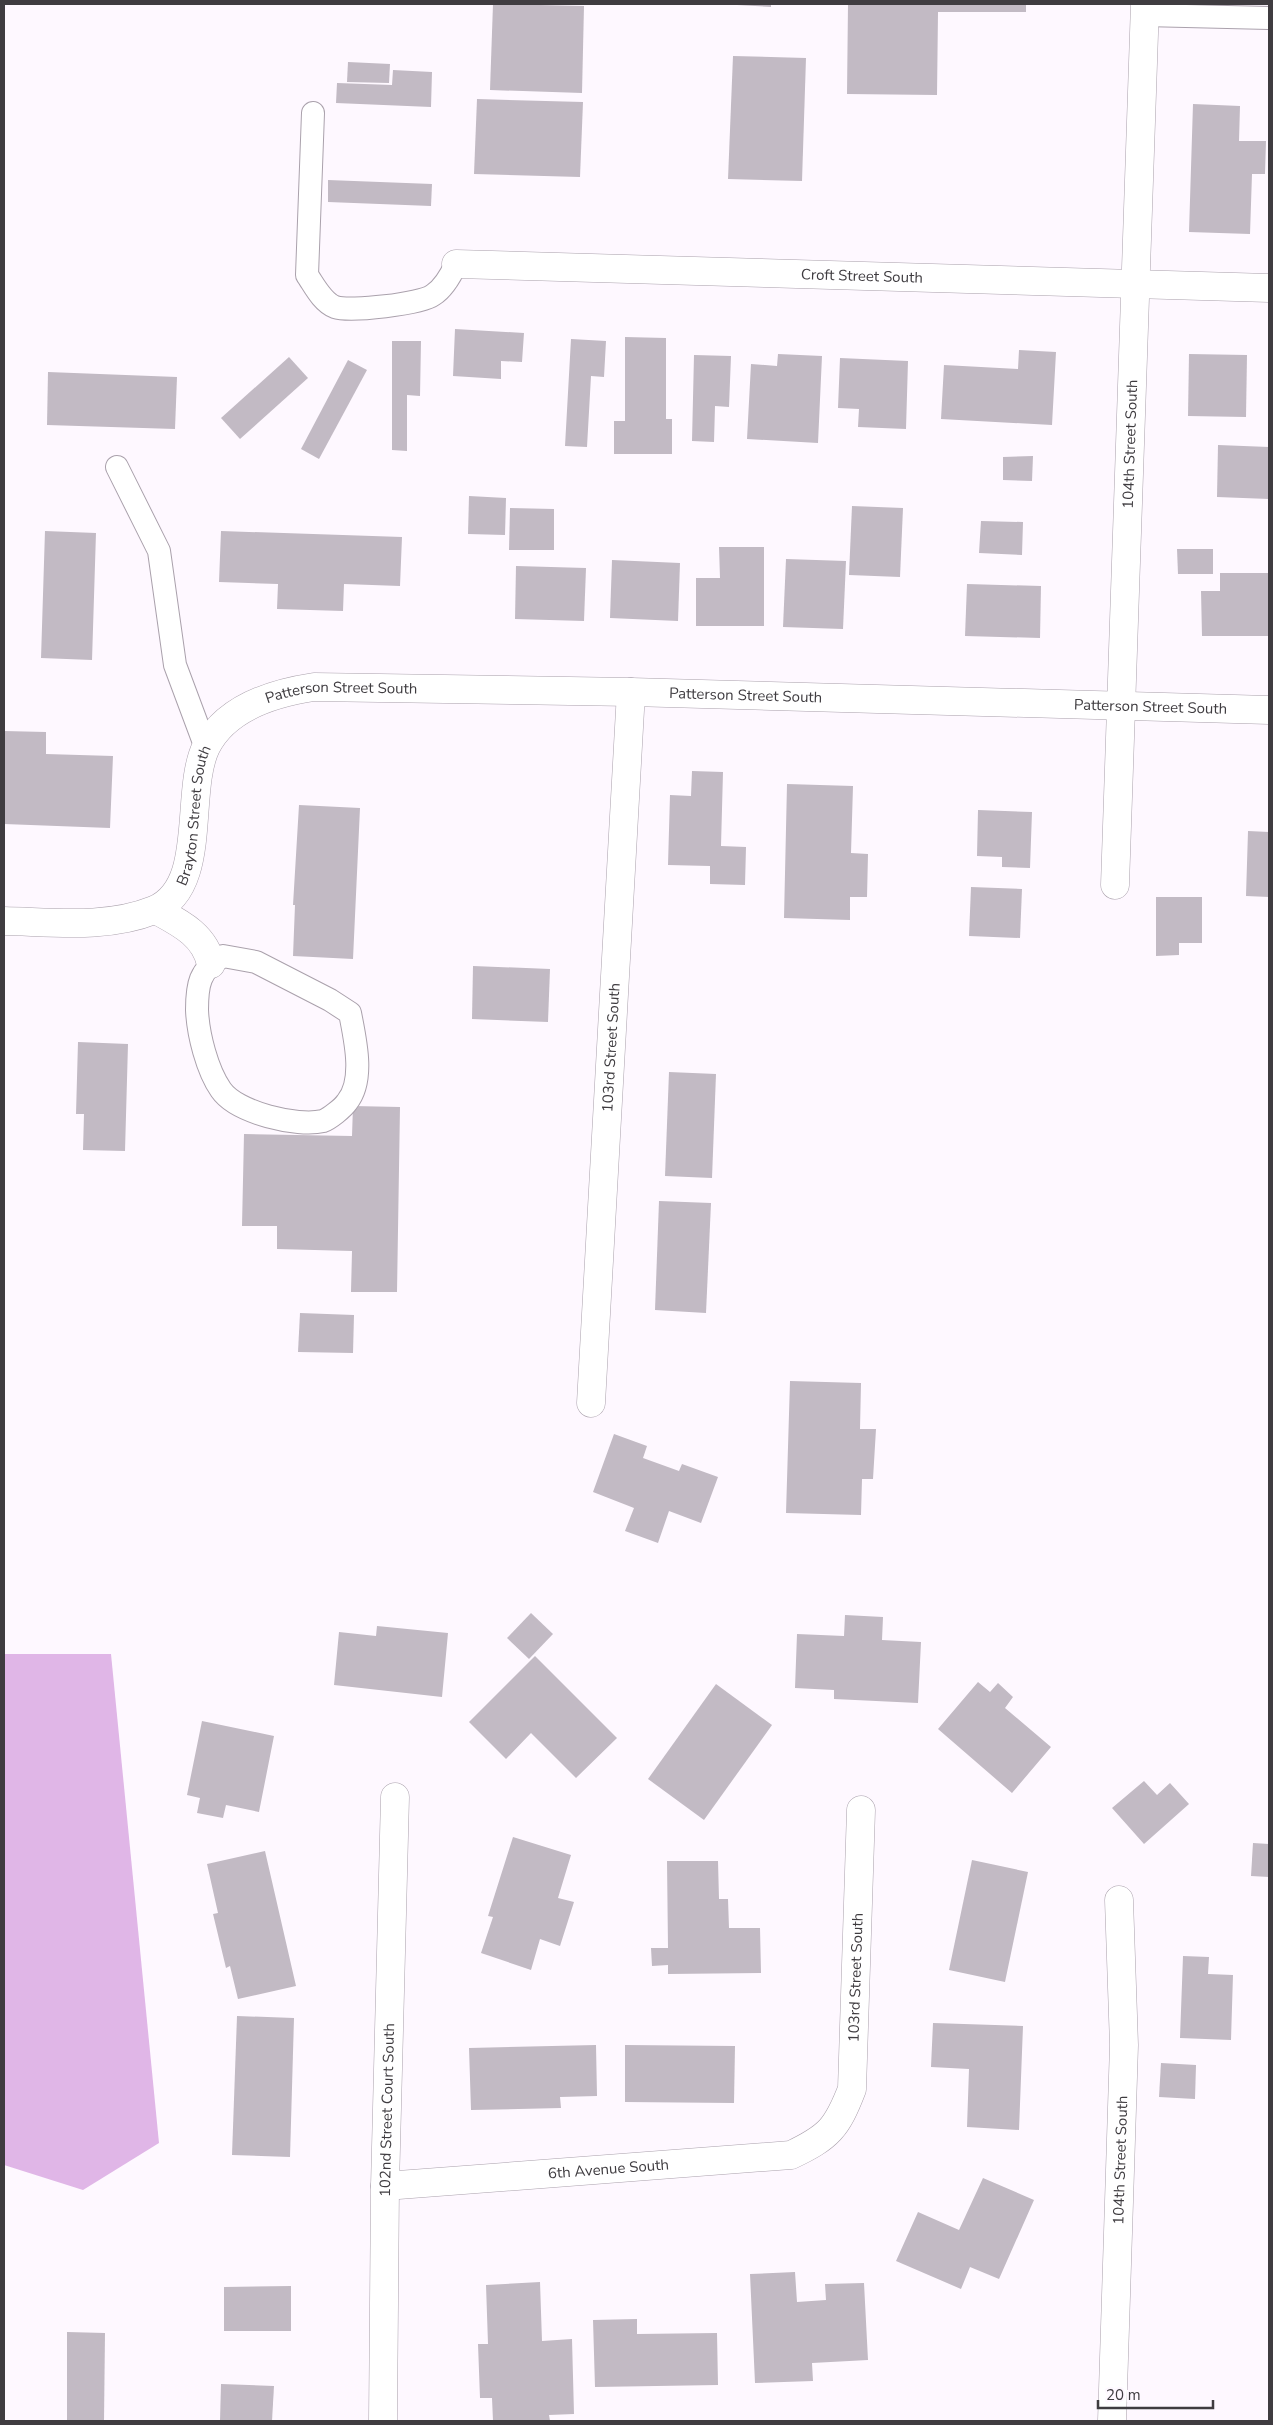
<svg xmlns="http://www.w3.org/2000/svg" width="1273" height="2425" viewBox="0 0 1273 2425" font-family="'Nunito Sans',sans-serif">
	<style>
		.forest { fill: #e0b6e7 }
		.building { fill: #c2bac4 }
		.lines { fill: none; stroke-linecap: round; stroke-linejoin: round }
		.lane-casing { stroke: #aaa1ac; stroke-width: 24 }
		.street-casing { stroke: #aaa1ac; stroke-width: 29 }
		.lane { stroke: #fff; stroke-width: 22 }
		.street { stroke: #fff; stroke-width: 28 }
		.labels { text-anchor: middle; stroke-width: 4; stroke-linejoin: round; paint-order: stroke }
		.street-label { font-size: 15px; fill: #3f3c40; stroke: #fef8ff }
	</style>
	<rect width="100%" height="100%" fill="#fef8ff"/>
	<polygon class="forest" points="4,1654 111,1654 159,2143 83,2190 4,2165"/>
	<g class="building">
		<polygon points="493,4 584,6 582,93 490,90"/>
		<polygon points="719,4 771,4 771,7"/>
		<polygon points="848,4 1026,4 1026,12 938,12 937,95 847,94"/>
		<polygon points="733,56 806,58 802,181 728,179"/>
		<polygon points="348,62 390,64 389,83 347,82"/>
		<polygon points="393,70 432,72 431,107 336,103 337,83 392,85"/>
		<polygon points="477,99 583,102 580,177 474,174"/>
		<polygon points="1193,104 1240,106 1239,141 1266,141 1265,174 1252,174 1250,234 1189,232"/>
		<polygon points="328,180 432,184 431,206 328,202"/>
		<polygon points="455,329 524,333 522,362 501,361 501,379 453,376"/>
		<polygon points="625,337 666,338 666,419 672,419 672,454 614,454 614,421 625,421"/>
		<polygon points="571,339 606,341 604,377 591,376 587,447 565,446"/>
		<polygon points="392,341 421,341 420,396 407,395 407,451 392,450"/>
		<polygon points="1019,350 1056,352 1052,425 941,419 944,365 1018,369"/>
		<polygon points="778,354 822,356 818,443 747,439 751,364 777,366"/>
		<polygon points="1189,354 1247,355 1246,417 1188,416"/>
		<polygon points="694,355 731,356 729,407 715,406 714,442 692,441"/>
		<polygon points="289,357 308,378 240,439 221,418"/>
		<polygon points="840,358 908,361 906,429 858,427 859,409 838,408"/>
		<polygon points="348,360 367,370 319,459 301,449"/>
		<polygon points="48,372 177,377 175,429 47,425"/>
		<polygon points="1218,445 1269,447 1269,499 1217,497"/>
		<polygon points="1033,456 1032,481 1003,480 1003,457"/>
		<polygon points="469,496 506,498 505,535 468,534"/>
		<polygon points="852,506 903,508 900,577 849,575"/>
		<polygon points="510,508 554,509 554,550 509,550"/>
		<polygon points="981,521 1023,522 1022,555 979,553"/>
		<polygon points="45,531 96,533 92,660 41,658"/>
		<polygon points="221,531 402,537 400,586 344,584 343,611 277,609 278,584 219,582"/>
		<polygon points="719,547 764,547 764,626 696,626 696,578 720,578"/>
		<polygon points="1177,549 1213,549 1213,574 1178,574"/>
		<polygon points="786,559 846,561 843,629 783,627"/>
		<polygon points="612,560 680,563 678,621 610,618"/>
		<polygon points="516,566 586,568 584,621 515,619"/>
		<polygon points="1220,573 1269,573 1269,636 1202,636 1201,591 1220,591"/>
		<polygon points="967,584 1041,586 1040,638 965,636"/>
		<polygon points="4,731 46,732 46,754 113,756 110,828 4,824"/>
		<polygon points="692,771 723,772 721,846 746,847 745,885 710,884 710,866 668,865 670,795 691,796"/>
		<polygon points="787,784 853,786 851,853 868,854 867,897 850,897 850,920 784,918"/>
		<polygon points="299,805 360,808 353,959 293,956 295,905 293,905"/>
		<polygon points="978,810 1032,812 1030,868 1002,867 1002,857 977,856"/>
		<polygon points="1248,831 1269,832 1269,897 1246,896"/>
		<polygon points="971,887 1022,889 1020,938 969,936"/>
		<polygon points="1156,897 1202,897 1202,943 1179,943 1179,955 1156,956"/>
		<polygon points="473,966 550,969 548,1022 472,1019"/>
		<polygon points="78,1042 128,1044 125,1151 83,1150 84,1114 76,1114"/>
		<polygon points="669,1072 716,1074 712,1178 665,1176"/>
		<polygon points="353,1106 400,1107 397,1292 351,1292 352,1251 277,1249 277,1226 242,1226 244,1134 352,1136"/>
		<polygon points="659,1201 711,1203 706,1313 655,1310"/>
		<polygon points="300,1313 354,1315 353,1353 298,1352"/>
		<polygon points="790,1381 861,1383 860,1429 876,1429 873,1479 862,1479 861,1515 786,1513"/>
		<polygon points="614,1434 647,1446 643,1458 679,1471 682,1464 718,1477 701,1523 669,1511 658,1543 625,1531 634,1508 593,1492"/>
		<polygon points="531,1613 553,1634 529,1659 507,1638"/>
		<polygon points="845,1615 883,1617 882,1640 921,1642 918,1703 834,1699 834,1690 795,1688 797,1634 844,1636"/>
		<polygon points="377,1626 448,1633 442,1697 334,1685 339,1632 376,1636"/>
		<polygon points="535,1656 617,1738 576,1778 531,1733 506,1759 469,1722"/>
		<polygon points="978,1682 990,1692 998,1683 1013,1697 1005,1708 1051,1747 1012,1793 938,1729"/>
		<polygon points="716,1684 772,1725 704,1820 648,1779"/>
		<polygon points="202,1721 274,1736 259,1812 226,1805 223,1818 197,1813 200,1798 187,1795"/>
		<polygon points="1144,1781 1157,1795 1170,1783 1189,1804 1144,1844 1112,1808"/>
		<polygon points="513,1837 571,1855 558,1898 574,1902 560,1946 540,1939 531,1970 481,1953 493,1917 488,1916"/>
		<polygon points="1253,1843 1269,1844 1269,1877 1251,1876"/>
		<polygon points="265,1851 296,1986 238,1999 230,1966 226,1968 213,1914 218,1913 207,1864"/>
		<polygon points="972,1860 1028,1872 1005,1982 949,1970"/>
		<polygon points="667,1861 718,1861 719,1899 728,1899 729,1928 760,1928 761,1973 668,1974 668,1965 652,1966 651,1948 668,1948"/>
		<polygon points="1183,1956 1209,1957 1208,1974 1233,1975 1231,2040 1180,2038"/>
		<polygon points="237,2016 294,2018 290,2157 232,2155"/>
		<polygon points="933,2023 1023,2026 1019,2130 967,2127 969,2069 931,2067"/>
		<polygon points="596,2045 597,2096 560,2097 561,2108 471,2110 469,2048"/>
		<polygon points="625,2045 735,2046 734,2103 625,2102"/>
		<polygon points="1161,2063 1196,2065 1195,2099 1159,2097"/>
		<polygon points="983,2178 1034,2200 999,2279 970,2267 961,2289 896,2261 918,2212 959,2230"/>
		<polygon points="795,2272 797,2302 826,2300 825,2284 864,2283 868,2360 812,2363 813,2381 755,2383 750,2274"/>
		<polygon points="540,2282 542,2341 572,2339 574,2414 549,2415 550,2421 493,2421 492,2398 480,2398 478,2344 488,2344 486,2285"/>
		<polygon points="291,2286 291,2331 224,2331 224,2287"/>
		<polygon points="637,2319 637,2334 717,2333 718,2385 595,2387 593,2320"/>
		<polygon points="67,2332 105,2333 104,2421 67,2421"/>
		<polygon points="221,2384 274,2386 272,2421 220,2421"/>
	</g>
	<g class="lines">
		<g class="lane-casing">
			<g id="lane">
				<polyline points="1144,15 1269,18"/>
				<path d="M313 113 307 275C314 285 322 302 335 307 350 312 421 304 433 295 444 288 451 275 456 264"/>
				<polyline points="117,467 159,551 175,665 206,748"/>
				<path d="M223 956 256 962 330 1000 350 1013C355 1039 365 1080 347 1102 343 1108 329 1119 323 1121 297 1127 237 1113 221 1090 207 1070 198 1034 197 1010 197 985 199 970 223 956Z"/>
			</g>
		</g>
		<g class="street-casing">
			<g id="street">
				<path id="s1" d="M456 264 1269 288"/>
				<path id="s2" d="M1115 885 1145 4"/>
				<path d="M156 910C180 923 205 935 211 964"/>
				<path id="s3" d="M4 921C53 922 107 929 154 910 209 887 184 793 206 747 226 707 274 693 314 687L631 692 1269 710"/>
				<path id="s4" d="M591 1403 631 692"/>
				<path id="s5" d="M385 2186 791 2155C829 2137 837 2128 852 2089L861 1810"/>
				<path id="s6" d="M383 2421 385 2186 395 1797"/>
				<path id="s7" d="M1112 2421 1124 2045 1119 1900"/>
			</g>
		</g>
		<use href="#lane" class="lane"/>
		<use href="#street" class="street"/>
	</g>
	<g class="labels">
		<g class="street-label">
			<text dy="5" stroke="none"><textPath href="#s1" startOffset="406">Croft Street South</textPath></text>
			<text dy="5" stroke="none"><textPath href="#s2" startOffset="441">104th Street South</textPath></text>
			<text dy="5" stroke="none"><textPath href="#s3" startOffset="485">Patterson Street South</textPath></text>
			<text dy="5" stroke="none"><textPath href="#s3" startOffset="890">Patterson Street South</textPath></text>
			<text dy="5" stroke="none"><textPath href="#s3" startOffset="1295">Patterson Street South</textPath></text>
			<text dy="5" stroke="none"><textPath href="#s3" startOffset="260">Brayton Street South</textPath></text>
			<text dy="5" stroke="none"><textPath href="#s4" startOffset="356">103rd Street South</textPath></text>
			<text dy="5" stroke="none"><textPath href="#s5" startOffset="612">103rd Street South</textPath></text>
			<text dy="5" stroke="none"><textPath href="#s6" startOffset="311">102nd Street Court South</textPath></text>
			<text dy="5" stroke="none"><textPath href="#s7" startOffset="261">104th Street South</textPath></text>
			<text dy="5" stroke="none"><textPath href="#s5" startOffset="224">6th Avenue South</textPath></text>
		</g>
	</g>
	<rect width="1273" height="2425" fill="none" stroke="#3f3c40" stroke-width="10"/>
	<path d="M1098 2400v8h115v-8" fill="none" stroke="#3f3c40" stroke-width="2.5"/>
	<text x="1106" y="2400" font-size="15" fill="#3f3c40" stroke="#fef8ff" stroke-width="4" paint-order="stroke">20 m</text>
</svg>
